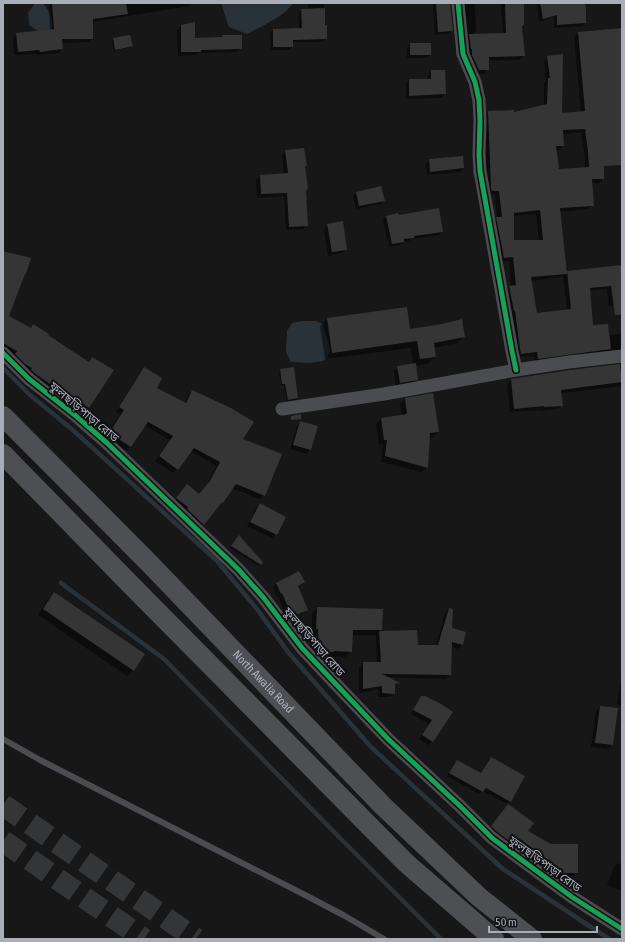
<svg xmlns="http://www.w3.org/2000/svg" width="625" height="942" viewBox="0 0 625 942" font-family="'Asap Condensed','Noto Sans Bengali',sans-serif">
	<style>
		.water { fill: #2a3239 }
		.shadow { fill: #0007; fill-rule: evenodd }
		.lines { fill: none; stroke-linecap: round; stroke-linejoin: round }
		.stream { stroke: #2a3239; stroke-width: 4.5 }
		.building { fill: #353536; fill-rule: evenodd }
		.motorway-tunnel { stroke: #343537; stroke-width: 22; stroke-dasharray: 22 11; stroke-linecap: butt }
		.service { stroke: #4b4c50; stroke-width: 6 }
		.minor { stroke: #4b4c50; stroke-width: 13 }
		.primary { stroke: #4d4f52; stroke-width: 20 }
		.cycleway-casing { stroke: #111113; stroke-width: 8 }
		.cycleway { stroke: #1a9f57; stroke-width: 5 }
		.labels { text-anchor: middle; stroke-width: 4; stroke-linejoin: round; paint-order: stroke }
		.street-label { font-size: 12px; fill: #a8adb8; stroke: #111113 }
	</style>
	<rect width="100%" height="100%" fill="#171717"/>
	<g class="water">
		<path d="M35 3H43C50 11 54 22 51 32H39L29 25 28 13Z"/>
		<path d="M221 3H293C285 16 260 27 247 34L229 27Z"/>
		<polygon points="302,321 316,321 323,324 330,350 327,358 323,361 309,363 291,362 286,352 287,331 292,323"/>
	</g>
	<g class="shadow">
		<polygon points="52,3 193,3 190,6 92,22 92,38 89,42 62,43 62,49 59,53 36,55 36,54 14,55 13,37 17,34 50,31 49,6"/>
		<polygon points="308,3 324,3 324,26 326,38 323,42 292,42 292,47 289,50 271,50 270,33 273,30 299,29 299,13 302,10 308,10"/>
		<polygon points="433,3 449,3 452,30 448,34 435,35"/>
		<polygon points="462,3 483,3 475,4 476,31 472,35 503,34 501,5 503,3 523,3 522,26 524,56 520,60 488,60 488,70 484,74 475,74 466,38 470,34 466,34"/>
		<polygon points="537,3 586,3 585,23 582,26 554,28 554,17 539,22"/>
		<polygon points="181,26 194,39 220,38 222,36 241,48 237,52 199,53 196,55 178,56 177,30"/>
		<path d="M622 29V157L603 159V179L599 183H591L593 205 588 209 559 212 566 274 568 272 618 267 619 265H622V304L609 306 607 289 589 291 592 326 608 335 622 334V353L534 362V356L517 357 505 291 509 287H511L509 261 500 262 493 222 497 218 495 194 488 195 487 193 484 116 488 112 513 111V114L544 106V83L546 81 544 61 548 57 561 114 581 113 574 37 578 33ZM581 132 585 157V168L558 170 556 150H559L563 145 562 134ZM536 214 539 241H513V216ZM563 275 567 311 536 314 530 281 561 277Z"/>
		<polygon points="113,39 131,46 130,47 114,51 112,41"/>
		<polygon points="410,44 430,54 427,58 407,58 407,48"/>
		<polygon points="431,71 445,94 441,98 406,99 406,84 409,80 428,80 428,75"/>
		<polygon points="285,151 306,166 304,167 307,189 305,191 307,225 303,229 286,230 284,196 257,198 256,180 260,176 284,174 282,155"/>
		<polygon points="429,160 463,168 460,172 427,175 426,164"/>
		<polygon points="357,193 384,200 380,204 356,209 353,196"/>
		<polygon points="386,217 442,231 439,235 411,239 409,241 403,242 400,245 389,247 383,220"/>
		<polygon points="328,225 346,249 342,253 328,256 324,229"/>
		<polygon points="3,251 7,252 7,253 25,274 24,275 8,316 30,329 33,326 88,362 92,358 89,407 84,412 55,393 3,350"/>
		<polygon points="327,319 409,330 464,337 457,343 434,348 435,357 428,364 415,366 417,379 413,383 396,386 394,371 398,367 413,365 411,348 325,359 320,326"/>
		<polygon points="622,365 622,386 561,393 562,405 557,409 540,411 540,410 510,412 507,384 511,380 570,371"/>
		<polygon points="144,368 155,388 184,403 188,395 192,391 241,440 264,495 260,499 232,488 222,502 200,528 173,503 187,485 199,495 206,486 217,466 190,451 177,469 173,473 155,461 170,440 144,425 130,447 126,451 105,437 120,414 116,412 140,372"/>
		<polygon points="293,368 297,398 296,400 287,401 284,385 281,385 279,372 281,370"/>
		<polygon points="406,399 438,432 433,437 429,437 427,467 422,472 381,462 383,444 379,445 376,424 381,419 402,416 400,404"/>
		<polygon points="301,422 317,427 310,450 307,454 290,449 297,426"/>
		<polygon points="260,505 276,534 272,538 247,526 256,508"/>
		<polygon points="239,536 262,562 259,566 230,548"/>
		<polygon points="304,582 297,587 307,610 303,613 288,620 278,596 277,597 273,587 276,584"/>
		<polygon points="54,593 133,670 127,676 38,615 48,599"/>
		<polygon points="317,608 382,610 381,630 379,632 417,646 436,646 445,613 449,609 451,629 462,645 458,649 451,646 450,675 446,679 387,677 398,683 394,687 394,693 390,697 378,697 379,689 359,693 359,667 363,663 377,663 376,635 352,635 351,651 345,657 329,656 328,657 314,657 313,633 312,633 312,613"/>
		<polygon points="622,669 622,706 617,705"/>
		<polygon points="421,697 452,712 432,742 428,745 419,739 429,724 411,714 418,701"/>
		<polygon points="600,707 617,709 612,745 608,749 591,747 596,711"/>
		<polygon points="491,758 510,801 507,804 483,791 479,794 447,776 454,764 457,761 480,774 488,761"/>
		<polygon points="508,805 526,831 577,873 571,878 547,878 486,832 503,811"/>
		<polygon points="618,863 622,865 622,888 620,890 607,885 614,867"/>
	</g>
	<g class="lines">
		<g class="stream">
			<polyline points="3,368 30,395 74,431 217,561 257,609 288,652 371,747 503,869 609,939"/>
			<polyline points="61,583 164,659 338,836 441,939"/>
		</g>
	</g>
	<g class="building">
		<polygon points="52,3 126,3 128,14 93,19 93,39 62,39 63,49 40,52 39,50 18,52 16,33 54,29"/>
		<polygon points="436,3 450,3 453,31 438,32"/>
		<polygon points="505,3 524,3 524,25 522,26 525,56 489,57 489,70 479,70 472,55 472,49 471,49 469,34 506,33"/>
		<polygon points="540,3 585,3 586,8 586,23 557,25 557,15 543,19"/>
		<polygon points="325,8 325,25 327,25 327,39 293,40 293,47 273,47 273,29 302,28 301,9"/>
		<polygon points="195,22 195,38 222,37 222,35 242,35 242,49 201,50 201,52 181,52 181,25"/>
		<path d="M622 28V165L604 166V179H592L594 206 560 208 567 274 531 277 537 313 571 309 567 271 622 265V315H615L611 286 590 288 593 325 608 324 611 349 538 359 537 352 521 354 520 349 515 311H514L509 286 516 285 513 257 504 258 496 217H502L499 191H492L491 188 488 111 514 110V112L547 104 548 78H550L547 56 563 54 562 113 585 111 578 32ZM585 129 588 152 589 167 559 169 556 146H564L563 130ZM540 210 543 240H514V213Z"/>
		<polygon points="130,35 133,46 115,50 113,38"/>
		<rect x="410" y="43" width="21" height="12"/>
		<polygon points="431,70 445,70 446,94 409,96 409,79 431,79"/>
		<polygon points="304,148 307,166 305,166 308,189 306,190 308,226 289,227 287,193 261,194 260,175 288,173 285,150"/>
		<polygon points="463,156 464,168 430,172 429,159"/>
		<polygon points="381,186 385,201 359,206 356,192"/>
		<polygon points="439,208 443,232 414,236 414,238 404,239 404,242 392,244 386,216 398,213 399,215"/>
		<polygon points="343,221 347,250 332,252 327,224"/>
		<polygon points="3,251 31,258 26,274 25,274 9,316 31,328 33,324 49,334 48,335 89,362 92,357 114,370 89,408 60,389 59,390 37,375 31,370 32,368 25,364 15,354 17,351 3,343"/>
		<polygon points="407,307 410,329 442,324 462,319 465,337 434,343 436,357 420,359 417,341 332,353 327,318"/>
		<polygon points="416,363 418,380 400,383 397,366"/>
		<polygon points="620,364 622,382 561,390 563,406 544,407 544,406 514,409 511,379 570,370"/>
		<polygon points="144,367 162,378 157,388 186,403 192,390 231,408 254,422 243,439 282,454 265,496 236,484 223,503 222,502 204,525 187,509 188,507 176,498 187,484 199,494 210,481 220,462 194,448 178,470 159,456 173,436 148,422 131,447 109,433 124,410 119,407"/>
		<polygon points="294,367 298,398 288,400 285,384 282,384 280,369"/>
		<polygon points="433,393 439,432 430,433 428,468 385,456 387,440 384,440 381,418 407,414 405,398"/>
		<polygon points="301,414 301,419 291,420 291,416"/>
		<polygon points="300,421 318,426 311,450 293,445"/>
		<polygon points="260,503 286,517 277,535 250,522"/>
		<polygon points="239,535 263,562 261,565 231,546"/>
		<polygon points="299,571 305,582 298,586 308,610 292,617 282,593 281,594 276,583"/>
		<polygon points="54,592 145,654 134,671 43,609"/>
		<polygon points="317,607 383,609 382,630 353,630 352,652 334,651 334,652 319,652 318,629 316,629"/>
		<polygon points="449,608 453,609 452,628 466,632 463,645 452,642 451,675 382,674 400,683 395,684 395,694 382,693 382,686 363,689 363,662 381,662 379,631 417,630 418,645 438,645"/>
		<polygon points="421,696 425,696 441,704 453,712 433,742 422,735 432,720 413,710"/>
		<polygon points="600,706 618,708 613,745 595,743"/>
		<polygon points="491,757 525,776 511,802 486,788 483,792 449,773 457,760 481,773"/>
		<polygon points="508,804 534,823 528,831 551,844 578,844 578,873 553,873 497,832 491,826"/>
	</g>
	<g class="lines">
		<g class="motorway-tunnel">
			<polyline points="3,805 196,939"/>
			<polyline points="3,841 144,939"/>
		</g>
		<polyline class="service" points="3,739 40,760 307,896 345,916 384,939"/>
		<g class="minor">
			<polyline points="458,3 463,54 475,82 479,100 480,121 479,155 480,171 512,351 516,370"/>
			<polyline points="3,353 29,379 76,416 107,443 238,569 263,597 302,648 332,680 388,739 460,806 492,838 572,897 622,929"/>
			<polyline points="282,409 384,394 516,370 569,362 622,356"/>
		</g>
		<g class="primary">
			<path id="s1" d="M3 416 149 563 383 806 479 897 532 939"/>
			<polyline points="3,454 130,584 406,863 494,939"/>
		</g>
		<g class="cycleway-casing">
			<g id="cycleway">
				<polyline points="458,3 463,54 475,82 479,100 480,121 479,155 480,171 512,351 516,370"/>
				<polyline points="3,353 29,379 76,416 107,443 238,569 263,597 302,648 332,680 388,739 460,806 492,838 572,897 622,929"/>
			</g>
		</g>
		<use href="#cycleway" class="cycleway"/>
	</g>
	<g class="labels">
		<g class="street-label">
			<text transform="translate(84 412) rotate(40)" y="4">ফুলছড়িপাড়া রোড</text>
			<text transform="translate(314 642) rotate(49)" y="4">ফুলছড়িপাড়া রোড</text>
			<text dy="4" stroke="none"><textPath href="#s1" startOffset="372">North Awalia Road</textPath></text>
			<text transform="translate(545 864) rotate(36)" y="4">ফুলছড়িপাড়া রোড</text>
		</g>
	</g>
	<rect width="625" height="942" fill="none" stroke="#a8adb8" stroke-width="8"/>
	<path d="M489 926v6h108v-6" fill="none" stroke="#a8adb8" stroke-width="2"/>
	<text x="495" y="926" font-size="12" fill="#a8adb8" stroke="#111113" stroke-width="3" paint-order="stroke">50 m</text>
</svg>
